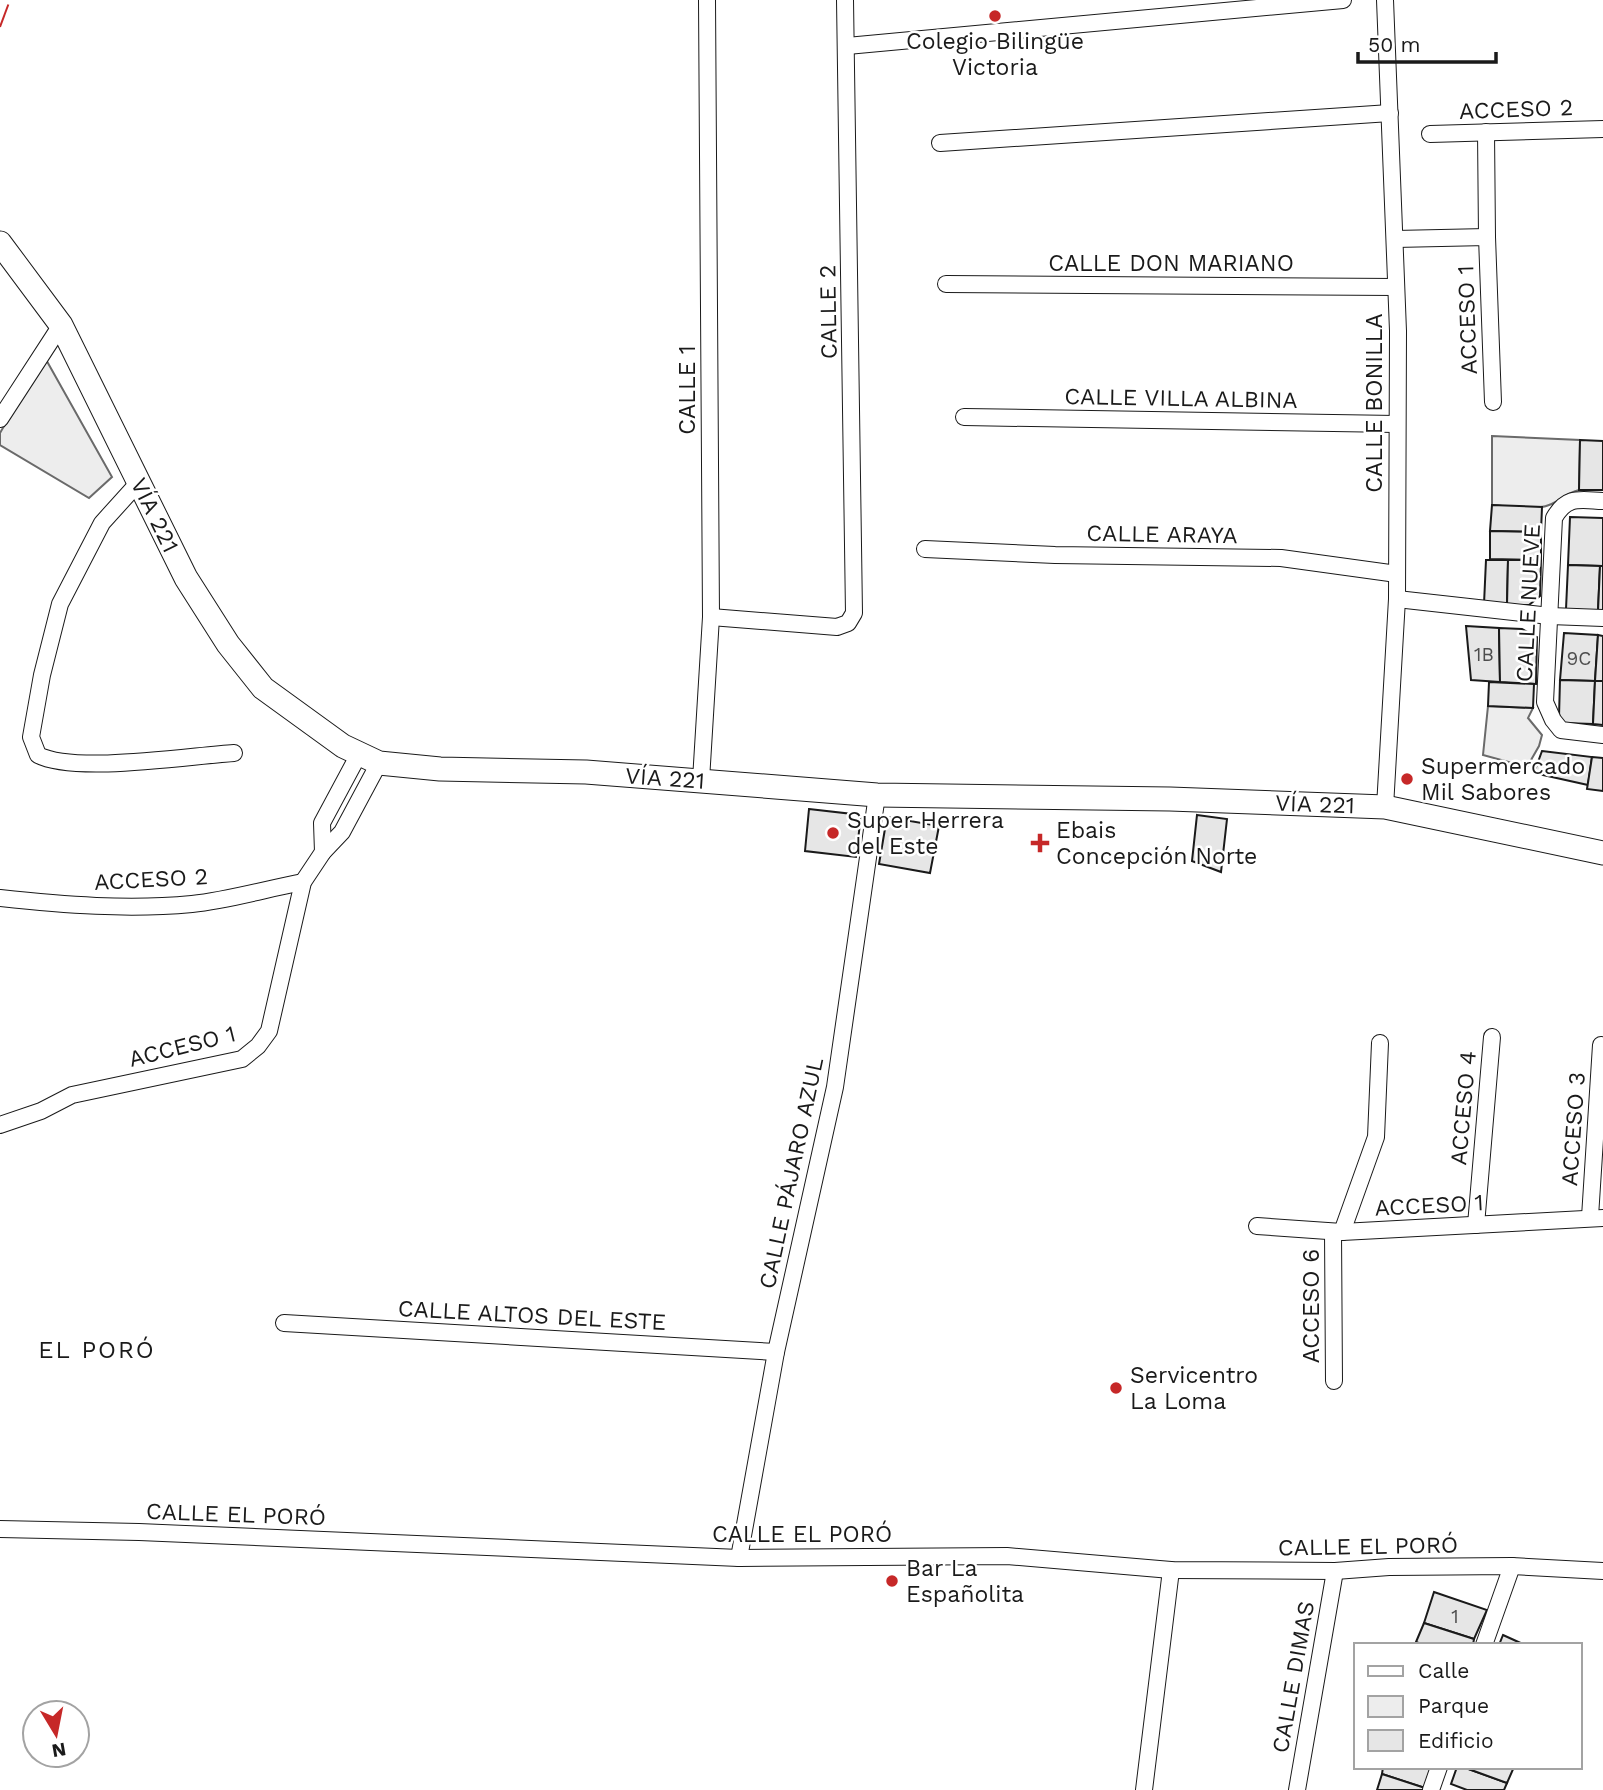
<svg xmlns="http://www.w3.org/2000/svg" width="1603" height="1790" viewBox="0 0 1603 1790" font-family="'Work Sans',sans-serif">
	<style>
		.green { fill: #ededed; stroke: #6a6a6a; stroke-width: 2 }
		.building { fill: #e6e6e6; stroke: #1a1a1a; stroke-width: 2 }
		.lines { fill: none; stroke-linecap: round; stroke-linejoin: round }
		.street-casing { stroke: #1a1a1a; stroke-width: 18 }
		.secondary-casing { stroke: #1a1a1a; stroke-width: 25 }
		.street { stroke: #fff; stroke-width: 16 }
		.secondary { stroke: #fff; stroke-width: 23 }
		.power { stroke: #c62828; stroke-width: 2; stroke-dasharray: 24 5 3.5 5; stroke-linecap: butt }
		.poi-dot { fill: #c62828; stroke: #fff; stroke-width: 2.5 }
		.labels { text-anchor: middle; stroke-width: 5; stroke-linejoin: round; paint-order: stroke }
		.number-label { font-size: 19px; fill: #4d4d4d }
		.poi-label { font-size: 23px; fill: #1a1a1a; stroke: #fff; text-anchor: start }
		.street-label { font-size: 23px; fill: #1a1a1a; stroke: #fff }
		.neighbourhood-label { font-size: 24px; letter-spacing: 2px; fill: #1a1a1a; stroke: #fff }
	</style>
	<rect width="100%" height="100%" fill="#fff"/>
	<g class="green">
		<polygon points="44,356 112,477 89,498 0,445 0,433"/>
		<path d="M1492 436 1580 440 1579 490C1566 493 1560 501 1549 505 1536 511 1506 506 1492 505Z"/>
		<polygon points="1488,706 1533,708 1528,718 1542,735 1539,746 1527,767 1483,755"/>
	</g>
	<g class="building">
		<polygon points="1580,440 1603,441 1603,490 1579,490"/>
		<polygon points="1492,505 1542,507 1541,532 1490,531"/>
		<polygon points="1570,517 1603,518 1603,566 1568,565"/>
		<polygon points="1490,531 1541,532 1541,560 1490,559"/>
		<polygon points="1486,560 1508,560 1507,605 1484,604"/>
		<polygon points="1508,560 1541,560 1540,596 1529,605 1507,605"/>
		<polygon points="1568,565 1600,566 1598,611 1566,609"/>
		<polygon points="1600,566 1603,566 1603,611 1598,611"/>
		<polygon points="1466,626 1499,628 1500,682 1471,680"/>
		<polygon points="1499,628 1522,629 1537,637 1536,684 1500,682"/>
		<polygon points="1564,633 1598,635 1595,681 1560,680"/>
		<polygon points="1598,635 1603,636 1603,681 1595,681"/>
		<polygon points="1560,680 1595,681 1593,724 1563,723 1559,717"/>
		<polygon points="1595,681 1603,681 1603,725 1593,724"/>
		<polygon points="1489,682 1534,684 1533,708 1488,706"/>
		<polygon points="1542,751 1592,757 1588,785 1534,773"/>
		<polygon points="1592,757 1603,758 1603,791 1587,789"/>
		<polygon points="809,809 861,815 856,857 805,851"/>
		<polygon points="1197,815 1227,819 1221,872 1192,861"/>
		<polygon points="887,817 939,826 930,873 879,864"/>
		<polygon points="1434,1592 1487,1610 1474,1639 1424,1623"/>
		<polygon points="1424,1623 1474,1639 1473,1645 1424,1645 1416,1642"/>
		<polygon points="1503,1635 1525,1645 1499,1645"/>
		<polygon points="1383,1767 1423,1767 1433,1770 1425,1788 1382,1774"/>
		<polygon points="1457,1767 1463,1767 1507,1783 1504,1790 1467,1790 1451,1784"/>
		<polygon points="1463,1767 1514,1767 1507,1783"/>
		<polygon points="1382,1774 1425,1788 1425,1790 1377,1790"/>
	</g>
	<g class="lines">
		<g class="street-casing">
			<g id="street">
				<polyline points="1385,0 1398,331 1397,599 1385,807"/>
				<polyline points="847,46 1343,0"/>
				<polyline points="1486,132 1487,237"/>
				<polyline points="1430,134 1603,129"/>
				<polyline points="940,143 1390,113"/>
				<polyline points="1395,239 1487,237 1493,402"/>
				<polyline points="946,284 1396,287"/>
				<polyline points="964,417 1396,424"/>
				<polyline points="0,419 61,325"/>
				<path d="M139 482 102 523 60 604 42 675 31 737 38 755C75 774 188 756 234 753"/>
				<path d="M1603 501C1580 500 1567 495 1554 518L1545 702 1553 720 1561 730 1603 735"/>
				<polyline points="925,549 1055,555 1281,558 1397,574"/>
				<polyline points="1397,599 1550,616 1603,618"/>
				<polyline points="711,617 837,627 848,623 854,613 845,0"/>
				<polyline points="701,780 711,617 707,0"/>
				<polyline points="323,852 322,823 359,754"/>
				<path d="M0 898C64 905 128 910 192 904 229 900 266 889 303 882"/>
				<polyline points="0,1125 41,1111 72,1095 242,1059 258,1046 269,1031 303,882 323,852 342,832 379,763"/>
				<polyline points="1590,1217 1601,1045"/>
				<polyline points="1476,1225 1492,1037"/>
				<polyline points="1257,1226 1342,1232 1603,1218"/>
				<polyline points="1333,1232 1334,1381"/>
				<polyline points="1342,1232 1376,1137 1380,1043"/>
				<polyline points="284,1323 776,1352"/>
				<polyline points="0,1529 139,1532 739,1558 1007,1556 1171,1570 1335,1571 1389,1567 1512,1566 1603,1571"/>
				<polyline points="739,1558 776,1352 835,1087 877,795"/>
				<polyline points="1484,1645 1512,1566"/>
				<polyline points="1144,1790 1171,1570"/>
				<polyline points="1297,1790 1335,1571"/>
				<polyline points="1431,1790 1439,1767"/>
			</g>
		</g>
		<g class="secondary-casing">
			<polyline id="secondary" points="0,243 61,325 186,578 228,644 263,688 343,746 379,763 440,769 586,772 877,795 1170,799 1385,807 1603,853"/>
		</g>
		<use href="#street" class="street"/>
		<use href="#secondary" class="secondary"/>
		<polyline class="power" points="0,27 10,0"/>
	</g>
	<g class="poi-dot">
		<circle cx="995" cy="16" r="7"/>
		<circle cx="1407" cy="779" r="7"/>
		<circle cx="833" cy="833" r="7"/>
		<path d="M1036.5 832.5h7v7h7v7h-7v7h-7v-7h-7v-7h7z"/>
		<circle cx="1116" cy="1388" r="7"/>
		<circle cx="892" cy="1581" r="7"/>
	</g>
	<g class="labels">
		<g class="number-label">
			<text x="1484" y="661">1B</text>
			<text x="1579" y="665">9C</text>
			<text x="1455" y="1623">1</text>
		</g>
		<g class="poi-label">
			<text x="995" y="49" text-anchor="middle">Colegio Bilingüe<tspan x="995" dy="26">Victoria</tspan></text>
			<text x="1421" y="774">Supermercado<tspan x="1421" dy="26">Mil Sabores</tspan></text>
			<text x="847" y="828">Super Herrera<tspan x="847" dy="26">del Este</tspan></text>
			<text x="1056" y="838">Ebais<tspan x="1056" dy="26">Concepción Norte</tspan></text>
			<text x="1130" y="1383">Servicentro<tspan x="1130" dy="26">La Loma</tspan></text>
			<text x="906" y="1576">Bar La<tspan x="906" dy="26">Españolita</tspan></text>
		</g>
		<g class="street-label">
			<text transform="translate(1516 109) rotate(-2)" y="8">ACCESO 2</text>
			<text x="1171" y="271">CALLE DON MARIANO</text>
			<text transform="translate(828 312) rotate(-91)" y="8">CALLE 2</text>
			<text transform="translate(1467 320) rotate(-92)" y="8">ACCESO 1</text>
			<text transform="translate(687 390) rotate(-90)" y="8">CALLE 1</text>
			<text transform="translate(1181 398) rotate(1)" y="8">CALLE VILLA ALBINA</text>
			<text transform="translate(1374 403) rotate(-90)" y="8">CALLE BONILLA</text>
			<text transform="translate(155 515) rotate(64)" y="8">VÍA 221</text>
			<text transform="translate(1162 534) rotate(1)" y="8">CALLE ARAYA</text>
			<text transform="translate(1528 603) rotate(-87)" y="8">CALLE NUEVE</text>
			<text transform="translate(665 778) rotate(4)" y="8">VÍA 221</text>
			<text transform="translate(1315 804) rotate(2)" y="8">VÍA 221</text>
			<text transform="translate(151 879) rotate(-3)" y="8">ACCESO 2</text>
			<text transform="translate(182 1046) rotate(-14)" y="8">ACCESO 1</text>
			<text transform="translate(1463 1108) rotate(-85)" y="8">ACCESO 4</text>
			<text transform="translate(1573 1129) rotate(-86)" y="8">ACCESO 3</text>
			<text transform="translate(791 1173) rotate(-78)" y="8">CALLE PÁJARO AZUL</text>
			<text transform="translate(1429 1205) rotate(-3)" y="8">ACCESO 1</text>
			<text transform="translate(1311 1306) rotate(-90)" y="8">ACCESO 6</text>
			<text transform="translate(532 1315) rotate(3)" y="8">CALLE ALTOS DEL ESTE</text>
			<text transform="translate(236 1514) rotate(2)" y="8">CALLE EL PORÓ</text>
			<text x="802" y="1542">CALLE EL PORÓ</text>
			<text transform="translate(1368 1546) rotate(-1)" y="8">CALLE EL PORÓ</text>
			<text transform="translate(1293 1677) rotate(-80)" y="8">CALLE DIMAS</text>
		</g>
		<g class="neighbourhood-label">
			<text x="97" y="1358">EL PORÓ</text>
		</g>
	</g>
	<rect x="1354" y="1643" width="228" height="126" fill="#ffffff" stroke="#a3a3a3" stroke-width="2"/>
	<rect x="1368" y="1666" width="35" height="10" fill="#ffffff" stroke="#a3a3a3" stroke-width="2"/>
	<text x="1418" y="1678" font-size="21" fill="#1a1a1a">Calle</text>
	<rect x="1368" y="1696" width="35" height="21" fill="#ededed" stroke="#a3a3a3" stroke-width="2"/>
	<text x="1418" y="1713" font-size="21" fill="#1a1a1a">Parque</text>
	<rect x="1368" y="1730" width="35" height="21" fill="#e6e6e6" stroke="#a3a3a3" stroke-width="2"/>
	<text x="1418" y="1748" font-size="21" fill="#1a1a1a">Edificio</text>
	<g transform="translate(56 1734) rotate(170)"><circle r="33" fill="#ffffff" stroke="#a3a3a3" stroke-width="2"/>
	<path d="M0-5L12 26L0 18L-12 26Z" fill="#c62828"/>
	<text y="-10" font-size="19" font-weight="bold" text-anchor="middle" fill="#1a1a1a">N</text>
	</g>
	<path d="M1358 52v10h138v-10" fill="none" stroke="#1a1a1a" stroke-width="3.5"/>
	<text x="1368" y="52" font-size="21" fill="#1a1a1a" stroke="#ffffff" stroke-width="5" paint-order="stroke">50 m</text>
</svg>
